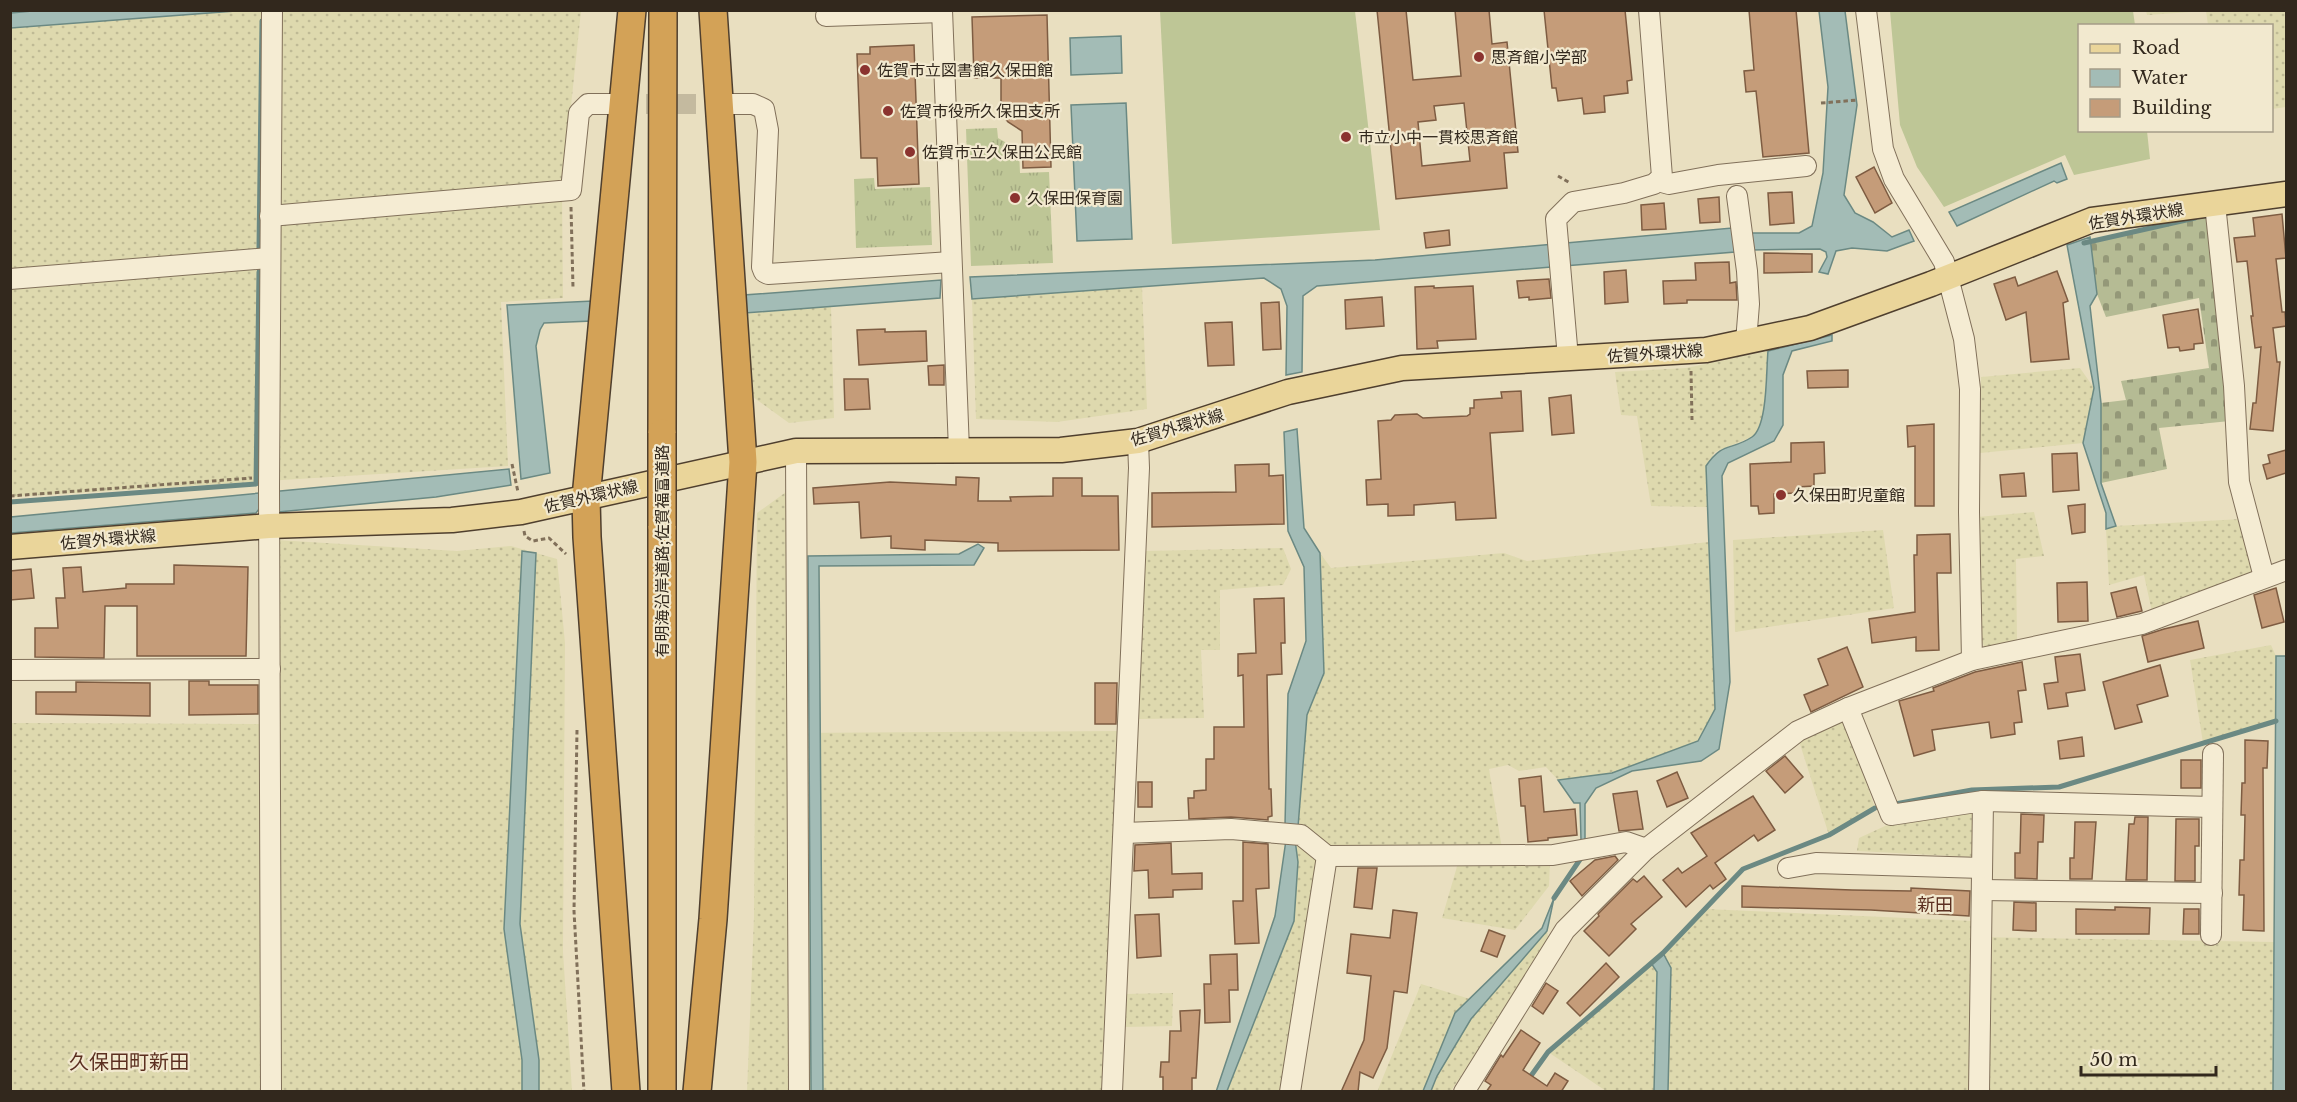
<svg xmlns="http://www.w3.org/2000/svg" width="2297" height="1102" viewBox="0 0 2297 1102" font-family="'Libre Baskerville','Noto Sans JP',serif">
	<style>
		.farmland { fill: url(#farmland-dots) }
		.grass { fill: url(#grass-tufts) }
		.cemetery { fill: url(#cemetery-stones) }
		.garden { fill: #bec696 }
		.water { fill: #a3bcb6; stroke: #6b8983; stroke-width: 1.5 }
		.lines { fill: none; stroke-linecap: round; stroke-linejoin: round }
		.stream { stroke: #6b8983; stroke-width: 5 }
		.building { fill: #c59c79; stroke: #7e5c42; stroke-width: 1.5; fill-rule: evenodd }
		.minor-tunnel { stroke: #c4ba9f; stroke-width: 20; stroke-dasharray: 20 10; stroke-linecap: butt }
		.minor-casing { stroke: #81705a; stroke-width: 22 }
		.major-casing { stroke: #4f3f2e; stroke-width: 27 }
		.highway-casing { stroke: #4f3f2e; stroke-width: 30 }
		.path { stroke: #81705a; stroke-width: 3; stroke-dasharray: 4.5 3; stroke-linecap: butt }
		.minor { stroke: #f5ecd3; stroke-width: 20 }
		.major { stroke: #ead59a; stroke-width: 24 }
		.highway { stroke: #d3a257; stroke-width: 27 }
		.highway-bridge-casing { stroke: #4f3f2e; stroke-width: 30; stroke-linecap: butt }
		.highway-bridge { stroke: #d3a257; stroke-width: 27 }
		.poi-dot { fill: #8b332f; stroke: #f2e9cf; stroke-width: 2 }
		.labels { text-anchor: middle; stroke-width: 4.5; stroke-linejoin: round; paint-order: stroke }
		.poi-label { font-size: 16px; fill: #32281d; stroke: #f2e9cf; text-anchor: start }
		.street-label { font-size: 16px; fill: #32281d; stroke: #f2e9cf }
		.neighbourhood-label { font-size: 18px; fill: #5b2f20; stroke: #f2e9cf }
		.quarter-label { font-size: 20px; fill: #5b2f20; stroke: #f2e9cf }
	</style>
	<defs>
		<pattern id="farmland-dots" width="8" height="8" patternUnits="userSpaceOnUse" patternTransform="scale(1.5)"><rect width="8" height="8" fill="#ded9ae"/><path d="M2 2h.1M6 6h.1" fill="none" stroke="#bfba95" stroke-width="1.8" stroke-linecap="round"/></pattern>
		<pattern id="grass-tufts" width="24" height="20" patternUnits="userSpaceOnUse" patternTransform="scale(1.5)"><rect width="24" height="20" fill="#bec696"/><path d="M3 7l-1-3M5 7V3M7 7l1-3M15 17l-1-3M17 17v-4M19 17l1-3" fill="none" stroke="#a4aa81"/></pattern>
		<pattern id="cemetery-stones" width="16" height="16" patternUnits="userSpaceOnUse" patternTransform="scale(1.5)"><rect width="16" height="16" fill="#b5bb94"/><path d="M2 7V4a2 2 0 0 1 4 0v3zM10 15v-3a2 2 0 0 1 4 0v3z" fill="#949878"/></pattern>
	</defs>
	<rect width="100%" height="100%" fill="#e9dfc0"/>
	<g class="farmland">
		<polygon points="11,11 581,11 562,191 563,298 501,302 508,466 11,497"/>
		<polygon points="2146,11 2286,11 2286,107 2272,109 2272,26 2208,25 2206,11 2147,15"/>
		<polygon points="1142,287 1147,409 1057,422 976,419 972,299"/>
		<polygon points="831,306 834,418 789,423 753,397 745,313"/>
		<polygon points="1768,351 1763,421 1754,436 1715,452 1706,466 1707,507 1651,506 1637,416 1621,415 1615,372 1686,368"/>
		<polygon points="2080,368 2094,388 2083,443 1980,453 1981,377"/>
		<polygon points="786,492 790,733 1119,731 1102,1091 747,1092 754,917 757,513"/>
		<polygon points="2034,512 2044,556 2016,559 2017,641 1985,649 1981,638 1977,517"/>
		<polygon points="2241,519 2256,575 2152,612 2144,575 2109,585 2106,529 2116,526"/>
		<polygon points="1883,530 1894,608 1735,632 1733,540"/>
		<polygon points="276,540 457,551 511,546 557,559 565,643 563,952 572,1091 11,1092 11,723 276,724"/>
		<polygon points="1709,542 1715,709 1698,741 1612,773 1558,780 1546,767 1519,771 1508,765 1489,769 1504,861 1550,862 1549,886 1515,930 1442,918 1463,846 1330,846 1298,827 1307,715 1324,673 1320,553 1331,568 1504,553 1527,561"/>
		<polygon points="1283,548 1291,569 1283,585 1220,590 1220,650 1201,650 1204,718 1138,719 1145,551"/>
		<polygon points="2271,645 2276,656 2276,721 2286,722 2286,1091 1606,1091 1548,1052 1663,953 1705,909 1973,921 1972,937 2274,942 2276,722 2203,743 2190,660"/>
		<polygon points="1844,718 1875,808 1829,835 1799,741"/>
		<polygon points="1975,810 1974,857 1857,851 1859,838 1898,820"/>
		<polygon points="1295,840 1319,861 1283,1091 1227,1092 1294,921"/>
		<polygon points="1542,928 1547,931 1549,941 1451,1091 1377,1092 1421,984 1470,999"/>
		<polygon points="1173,993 1172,1026 1125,1027 1125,994"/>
	</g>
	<g class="grass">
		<polygon points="997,128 998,138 1019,150 1020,173 1049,172 1053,263 971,266 966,129"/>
		<polygon points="874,178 875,189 930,187 932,245 856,248 854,179"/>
	</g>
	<polygon class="cemetery" points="2209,215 2230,421 2159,428 2167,469 2101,483 2101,403 2126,400 2121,381 2209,368 2199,298 2106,317 2097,294 2090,242"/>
	<g class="garden">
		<polygon points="1160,11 1355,11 1380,230 1172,244"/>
		<polygon points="1890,11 2133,11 2135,25 2080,26 2080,130 2147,131 2150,159 2074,175 2065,155 1944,207 1917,167 1900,125"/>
	</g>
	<g class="water">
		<polygon points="43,10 235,10 235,11 11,28 11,13"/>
		<polygon points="1819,11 1845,11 1857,105 1844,195 1855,213 1873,222 1892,237 1909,230 1914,241 1887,251 1852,248 1836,251 1828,274 1819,272 1827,257 1826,252 1820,249 1751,250 1750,233 1799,233 1812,226 1823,173 1828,87"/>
		<polygon points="1121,36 1122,73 1071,75 1070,38"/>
		<polygon points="1126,103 1132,239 1077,241 1071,105"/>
		<polygon points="2061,163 2067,179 2057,183 2054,181 1957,226 1949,212"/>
		<polygon points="1732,228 1735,252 1317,286 1303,296 1302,372 1286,375 1287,306 1281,289 1264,278 972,299 970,277 1375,260"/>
		<polygon points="2090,237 2097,294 2090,306 2101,403 2101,483 2116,526 2106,529 2106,513 2083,443 2094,388 2067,245"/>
		<polygon points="941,280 940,298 745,313 744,295"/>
		<polygon points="593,301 592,321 544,323 540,330 536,346 550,473 521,479 507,305"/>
		<path d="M1832 335V341L1792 351 1783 375V425L1774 441 1728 463 1722 476 1730 682 1719 749 1701 761 1632 771 1596 788 1585 804V840H1581L1580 803H1574L1558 780 1612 773 1698 741 1715 709 1706 466C1723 441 1731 451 1752 437 1768 426 1766 370 1768 351Z"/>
		<polygon points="1297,429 1304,528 1320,553 1324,673 1307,715 1298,827 1285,825 1288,694 1306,641 1304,567 1288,531 1284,432"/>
		<polygon points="509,469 511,485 436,497 278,512 259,509 256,513 11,533 11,517"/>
		<polygon points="978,544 984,548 974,565 819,566 823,1091 811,1091 808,556 959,554"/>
		<polygon points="522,551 536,553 520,924 539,1060 539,1092 522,1091 522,1060 504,929"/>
		<polygon points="2276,656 2286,656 2286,1092 2273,1091"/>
		<polygon points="1286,840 1295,840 1298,862 1294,921 1227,1091 1216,1092 1275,916"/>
		<polygon points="1554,898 1547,931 1471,1019 1437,1076 1431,1091 1423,1091 1455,1013 1542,928"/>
		<polygon points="1663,953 1671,968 1668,1091 1654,1091 1657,972 1651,963"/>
	</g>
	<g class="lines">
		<g class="stream">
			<polyline points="2084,243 2195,218"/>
			<polyline points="259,248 262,21"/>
			<polyline points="10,502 256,484 259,272"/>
			<polyline points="1895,804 1972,790 2059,787 2276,721"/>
			<polyline points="1554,898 1581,858"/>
			<polyline points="1528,1080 1548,1052 1663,953 1743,869 1829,835 1875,808"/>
		</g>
	</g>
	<g class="building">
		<path d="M1377 10H1406L1413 80 1461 76 1455 10H1489L1492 44 1507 42 1518 152 1504 153 1507 188 1396 199ZM1464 103 1470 161 1422 166 1418 122 1436 120 1434 106Z"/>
		<polygon points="1544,10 1625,10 1632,80 1627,81 1628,93 1604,96 1605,112 1584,114 1582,98 1558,101 1556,88 1552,88"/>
		<polygon points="1749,10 1796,10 1809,153 1763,157 1756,91 1746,92 1744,71 1754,70"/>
		<polygon points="1047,15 1051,167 1023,168 1022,131 1008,122 1003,116 1001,107 1001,78 974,78 972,17"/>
		<polygon points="914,45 919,184 878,186 877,158 861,158 857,54 870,54 870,47"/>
		<polygon points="1874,167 1892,203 1875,213 1856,177"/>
		<polygon points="1792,192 1794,223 1770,225 1768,193"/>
		<polygon points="1719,197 1720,222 1700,223 1698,199"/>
		<polygon points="1664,203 1666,229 1642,230 1641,205"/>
		<polygon points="2282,214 2286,258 2276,259 2282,312 2285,312 2286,326 2273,328 2277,362 2280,362 2273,431 2250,429 2253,403 2256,403 2261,347 2255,348 2251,316 2253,316 2247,261 2237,262 2234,238 2255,236 2253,218"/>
		<polygon points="1449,230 1450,245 1426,248 1424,233"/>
		<polygon points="1764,253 1812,254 1812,272 1764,273"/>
		<polygon points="1729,262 1730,283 1736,282 1737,300 1687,300 1687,303 1664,304 1663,281 1696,280 1695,263"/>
		<polygon points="1626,270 1628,302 1605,304 1604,272"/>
		<polygon points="2057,271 2068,301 2063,303 2069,359 2031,362 2026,312 2006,320 1994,284 2015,277 2018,286"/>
		<polygon points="1549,279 1551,298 1529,300 1529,297 1519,298 1517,281"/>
		<polygon points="1434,286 1434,288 1473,286 1476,339 1437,341 1438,348 1417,349 1415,287"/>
		<polygon points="1382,297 1384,326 1346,329 1345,300"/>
		<polygon points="1279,302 1281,349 1263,350 1261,303"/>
		<polygon points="2198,309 2203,343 2194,344 2194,349 2180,351 2179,347 2168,348 2163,315"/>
		<polygon points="1232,322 1234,365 1208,366 1205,323"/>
		<polygon points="885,329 885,332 926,331 927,361 859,365 857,330"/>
		<polygon points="944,365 944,385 929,385 928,366"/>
		<polygon points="1848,370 1848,387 1808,388 1807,371"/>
		<polygon points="844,379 868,379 870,409 845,410"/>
		<polygon points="1521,391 1523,431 1490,433 1496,518 1456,520 1455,502 1414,505 1414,515 1388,516 1388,504 1367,505 1366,480 1381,479 1378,421 1391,420 1395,415 1417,414 1423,418 1467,416 1470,414 1470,408 1474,408 1474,400 1502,398 1501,392"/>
		<polygon points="1571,395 1574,433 1552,435 1549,398"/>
		<polygon points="1934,424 1934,506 1915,506 1915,446 1908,447 1907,426"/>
		<polygon points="1824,442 1825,473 1814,474 1814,486 1797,487 1797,493 1774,494 1774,513 1759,514 1758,506 1751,506 1750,464 1791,462 1791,443"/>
		<polygon points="2286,450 2286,473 2267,479 2263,465 2270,463 2268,455"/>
		<polygon points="2077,453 2079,490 2053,492 2052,454"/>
		<polygon points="1269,464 1269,476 1283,475 1284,524 1152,527 1152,493 1236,492 1235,465"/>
		<polygon points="2024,473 2026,496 2002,497 2000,475"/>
		<polygon points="956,477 979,478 978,501 1011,501 1010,497 1053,496 1053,478 1082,478 1082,496 1118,496 1119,550 998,551 998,543 925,540 925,550 891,548 891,536 861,538 859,502 814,504 813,488 890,482 956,485"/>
		<polygon points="2085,504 2085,532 2072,534 2068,506"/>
		<polygon points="1950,534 1951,573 1937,573 1939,650 1916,651 1916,637 1872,643 1869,619 1915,612 1914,555 1917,555 1917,535"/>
		<polygon points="174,565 248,567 246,656 137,656 137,606 105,606 104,658 35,657 35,628 58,628 56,598 65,598 63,568 81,567 83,592 126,588 126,584 174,584"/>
		<polygon points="31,569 34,598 10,600 10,571"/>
		<polygon points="2087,582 2088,621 2058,622 2057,583"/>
		<polygon points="2136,587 2142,611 2117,617 2111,593"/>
		<polygon points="2276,588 2284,622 2262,628 2254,595"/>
		<polygon points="1284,598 1285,643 1281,643 1282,674 1267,675 1269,789 1271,789 1272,816 1268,817 1268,820 1231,817 1189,819 1188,798 1194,798 1194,791 1206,790 1206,759 1214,759 1214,727 1244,727 1243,675 1238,676 1238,654 1256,653 1254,599"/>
		<polygon points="2198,621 2204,648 2148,662 2142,636 2164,629"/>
		<polygon points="1847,647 1863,687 1811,712 1804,695 1828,685 1818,659"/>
		<polygon points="2080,654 2085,690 2066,693 2068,706 2048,709 2044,684 2058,682 2055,657"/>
		<polygon points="2022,662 2026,690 2018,691 2022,722 2014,723 2015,734 1991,738 1989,722 1932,730 1935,750 1914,756 1899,701 1934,691 1933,688 1975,672"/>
		<polygon points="2160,665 2168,696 2137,705 2142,722 2115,729 2103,682"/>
		<polygon points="189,681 209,681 209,685 258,685 258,714 189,715"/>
		<polygon points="76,682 150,683 150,716 36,714 36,692 76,692"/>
		<polygon points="1095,683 1117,683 1116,724 1095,724"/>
		<polygon points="2082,737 2084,756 2060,759 2058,741"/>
		<polygon points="2245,740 2268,741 2267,768 2263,768 2264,931 2243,930 2244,895 2239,895 2240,860 2244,860 2245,815 2241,815 2242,783 2245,783"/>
		<polygon points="1785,756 1803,777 1785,793 1766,771"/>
		<rect x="2181" y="760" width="20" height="28"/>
		<polygon points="1677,772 1688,798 1667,807 1657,781"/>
		<polygon points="1541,776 1544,812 1575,809 1577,835 1548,838 1548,840 1528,842 1525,806 1521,806 1519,779"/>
		<rect x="1138" y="782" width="14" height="25"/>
		<polygon points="1637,791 1643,829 1619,831 1613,794"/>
		<polygon points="1753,796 1775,830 1758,841 1754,835 1715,863 1726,879 1713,889 1710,885 1686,907 1663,880 1678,868 1682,873 1707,856 1691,833"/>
		<polygon points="2021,814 2044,815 2043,842 2038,842 2037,879 2015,878 2015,853 2020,853"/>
		<polygon points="2135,817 2148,817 2147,880 2126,880 2129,824 2134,824"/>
		<polygon points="2176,819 2199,819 2199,846 2195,846 2195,881 2175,881"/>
		<polygon points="2075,822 2096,822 2092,879 2070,879 2070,858 2074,858"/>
		<polygon points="1243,842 1268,844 1269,888 1256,889 1259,943 1235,944 1233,901 1243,901"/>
		<polygon points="1171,843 1172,874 1202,873 1202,889 1173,890 1173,897 1149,898 1148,870 1134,871 1135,845"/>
		<polygon points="1615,856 1618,860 1582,896 1570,881 1595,860"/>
		<polygon points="1358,868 1377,868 1372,909 1354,907"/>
		<polygon points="1644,876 1662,897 1631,924 1636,929 1609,956 1584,931 1599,916 1598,914 1633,879 1637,882"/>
		<polygon points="1742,886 1852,890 1911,891 1911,888 1970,891 1969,916 1871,910 1742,907"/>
		<polygon points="2014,902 2036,903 2036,931 2013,930"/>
		<polygon points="2115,907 2150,908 2149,934 2076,934 2076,909 2115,910"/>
		<polygon points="2184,909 2199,909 2199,934 2183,934"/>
		<polygon points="1393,910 1417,913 1407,993 1394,991 1387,1048 1373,1078 1360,1072 1358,1092 1341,1092 1364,1040 1371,976 1347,973 1351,934 1390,938"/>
		<polygon points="1159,914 1161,956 1137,958 1135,915"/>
		<polygon points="1489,930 1505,936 1497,957 1481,951"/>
		<polygon points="1237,954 1238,990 1229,990 1230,1022 1205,1023 1204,984 1211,984 1210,955"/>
		<polygon points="1606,963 1619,977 1580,1016 1567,1003"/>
		<polygon points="1546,983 1558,991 1543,1014 1532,1006"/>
		<polygon points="1200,1010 1196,1078 1192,1078 1192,1092 1163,1092 1163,1077 1160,1077 1161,1062 1169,1062 1170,1031 1181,1031 1180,1011"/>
		<polygon points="1521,1030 1540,1043 1523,1070 1547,1086 1555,1073 1568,1081 1561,1092 1486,1092 1491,1085 1485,1081 1501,1055 1503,1057"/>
	</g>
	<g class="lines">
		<polyline class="minor-tunnel" points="616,104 730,104"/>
		<g class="minor-casing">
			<g id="minor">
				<polyline points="942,10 959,450"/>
				<polyline points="1866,10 1883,149 1894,179 1944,262 1964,339 1970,389 1969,512 1972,660"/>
				<polyline points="826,16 942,12"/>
				<polyline points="730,104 753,104 764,109 768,130 762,267 764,272 768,274 951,262"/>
				<polyline points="1658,181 1669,184 1718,175 1806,166"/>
				<polyline points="1737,196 1747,271 1749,304 1746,342"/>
				<polyline points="2215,204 2234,386 2239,482 2264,577"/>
				<polyline points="270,216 571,190 579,113 588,104 616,104"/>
				<polyline points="10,279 269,258"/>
				<polyline points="1568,358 1556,219 1573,202 1624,193 1654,184 1662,177 1649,10"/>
				<polyline points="796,451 799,1092"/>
				<polyline points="10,670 270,669"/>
				<polyline points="1848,708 1891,815 1983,801 1979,1092"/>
				<polyline points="1983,801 2212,807"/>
				<polyline points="1124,833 1231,829 1301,835 1327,856 1553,855 1626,842 1646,849"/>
				<polyline points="1788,868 1816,863 1982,868"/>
				<polyline points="1982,890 2212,893"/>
				<polyline points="2211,935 2213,754"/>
				<polyline points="271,1092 269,489 272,10"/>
				<polyline points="1112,1092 1139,468 1138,441"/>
				<polyline points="1290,1092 1327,856"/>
				<polyline points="1464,1092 1565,930 1646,849 1798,731 1848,708 1972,660 2142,624 2286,570"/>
			</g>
		</g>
		<g class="major-casing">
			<polyline id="major" points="10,547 269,526 452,520 521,512 796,451 1061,450 1138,441 1288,392 1402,368 1706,350 1810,328 1931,284 2092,220 2286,194"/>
		</g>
		<g class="highway-casing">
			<g id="highway">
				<polyline points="662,433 663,10"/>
				<polyline points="626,1092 587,537 586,498 632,10"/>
				<polyline points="662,1092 662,526"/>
				<polyline points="697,1092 713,919 743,462 713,10"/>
			</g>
		</g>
		<g class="path">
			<polyline points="1821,103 1858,100"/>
			<polyline points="1558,176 1570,183"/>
			<polyline points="571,207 573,288"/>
			<polyline points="1691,371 1692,420"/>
			<polyline points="512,464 518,492"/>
			<polyline points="10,496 252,478"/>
			<polyline points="524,531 525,536 533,541 549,538 566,554"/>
			<polyline points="577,730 574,911 584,1092"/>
		</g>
		<use href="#minor" class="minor"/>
		<use href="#major" class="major"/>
		<use href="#highway" class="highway"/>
		<g class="highway-bridge-casing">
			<polyline id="highway-bridge" points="662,526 662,433"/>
		</g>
		<use href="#highway-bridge" class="highway-bridge"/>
	</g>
	<g class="poi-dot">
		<circle cx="1479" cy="57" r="6"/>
		<circle cx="865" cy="70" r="6"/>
		<circle cx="888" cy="111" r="6"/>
		<circle cx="1346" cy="137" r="6"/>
		<circle cx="910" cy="152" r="6"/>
		<circle cx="1015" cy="198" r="6"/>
		<circle cx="1781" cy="495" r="6"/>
	</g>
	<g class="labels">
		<g class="poi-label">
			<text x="1491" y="63">思斉館小学部</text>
			<text x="877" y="76">佐賀市立図書館久保田館</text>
			<text x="900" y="117">佐賀市役所久保田支所</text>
			<text x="1358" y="143">市立小中一貫校思斉館</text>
			<text x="922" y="158">佐賀市立久保田公民館</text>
			<text x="1027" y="204">久保田保育園</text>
			<text x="1793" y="501">久保田町児童館</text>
		</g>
		<g class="street-label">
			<text transform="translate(2136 216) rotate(-9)" y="6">佐賀外環状線</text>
			<text transform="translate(1655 353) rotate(-4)" y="6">佐賀外環状線</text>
			<text transform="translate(1177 427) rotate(-16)" y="6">佐賀外環状線</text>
			<text transform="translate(591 496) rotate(-13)" y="6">佐賀外環状線</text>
			<text transform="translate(108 539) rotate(-5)" y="6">佐賀外環状線</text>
			<text transform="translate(662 551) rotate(-90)" y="6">有明海沿岸道路;佐賀福富道路</text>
		</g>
		<g class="neighbourhood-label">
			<text x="1935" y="911">新田</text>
		</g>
		<g class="quarter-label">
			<text x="129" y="1069">久保田町新田</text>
		</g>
	</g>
	<rect width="2297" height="1102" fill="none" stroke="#32281d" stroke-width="24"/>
	<rect x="2078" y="24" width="195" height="108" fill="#f2e9cf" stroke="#a59c88" stroke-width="1.5"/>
	<rect x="2090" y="44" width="30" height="9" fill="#ead59a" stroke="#a59c88" stroke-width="1.5"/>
	<text x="2132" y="54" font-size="18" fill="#32281d">Road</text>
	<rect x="2090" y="69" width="30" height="18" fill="#a3bcb6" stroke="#a59c88" stroke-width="1.5"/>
	<text x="2132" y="84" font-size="18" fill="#32281d">Water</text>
	<rect x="2090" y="99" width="30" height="18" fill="#c59c79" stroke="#a59c88" stroke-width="1.5"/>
	<text x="2132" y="114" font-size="18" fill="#32281d">Building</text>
	<path d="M2081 1066v9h135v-9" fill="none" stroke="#32281d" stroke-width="3"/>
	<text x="2090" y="1066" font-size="18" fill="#32281d" stroke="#f2e9cf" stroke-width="4.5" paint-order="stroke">50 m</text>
</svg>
